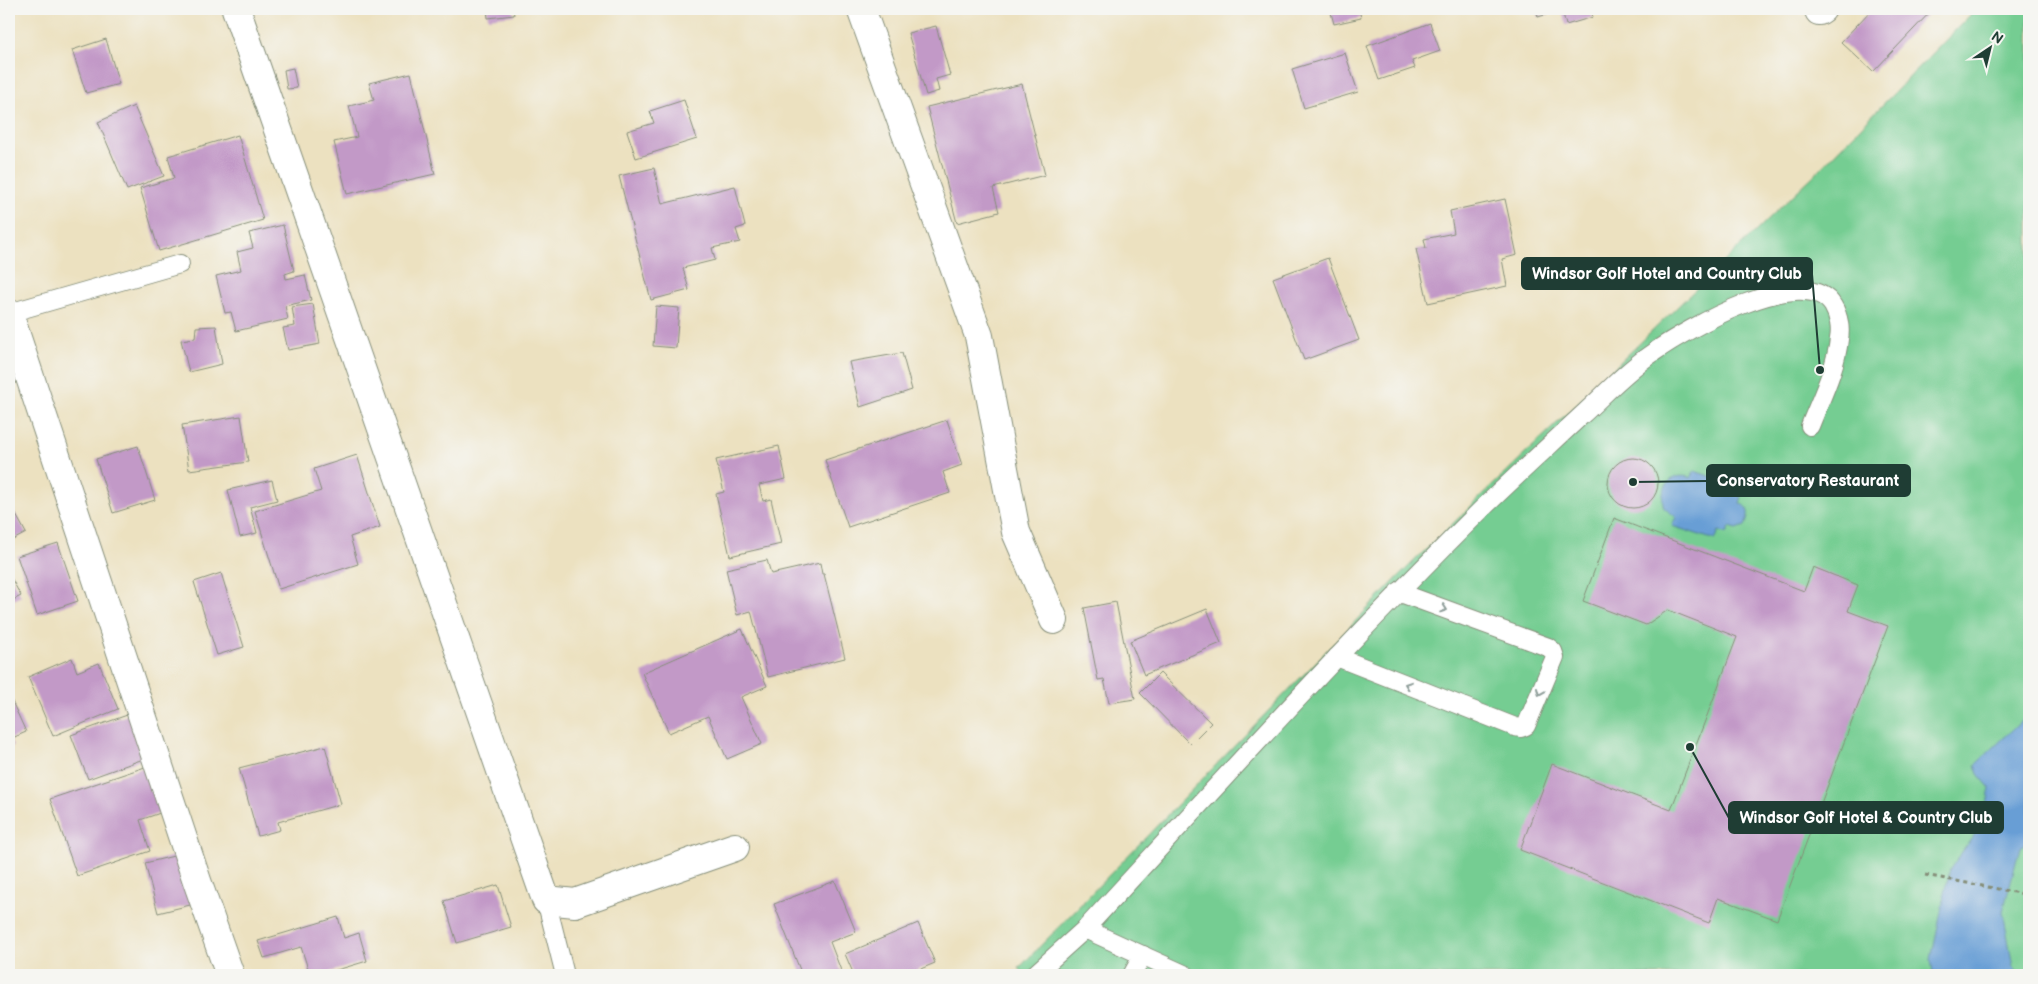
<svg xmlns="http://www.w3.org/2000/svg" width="2038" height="984" viewBox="0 0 2038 984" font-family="'Balsamiq Sans',sans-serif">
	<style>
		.green { fill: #75cd92; stroke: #4a8563 }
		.water { fill: #689ed5; stroke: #446e84 }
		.building { fill: #c299c7 }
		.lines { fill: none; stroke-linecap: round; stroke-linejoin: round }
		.lane-casing { stroke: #868f7a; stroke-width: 20 }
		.street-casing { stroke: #868f7a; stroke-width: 30 }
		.path { stroke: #868f7a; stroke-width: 3; stroke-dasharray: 4 4; stroke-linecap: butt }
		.lane { stroke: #fff; stroke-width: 18 }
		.street { stroke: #fff; stroke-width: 28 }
		.oneway { stroke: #8f9e9a }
		.leader { fill: none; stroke: #1f3d34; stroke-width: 2 }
		.callout-dot { fill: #1f3d34; stroke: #f6f6f2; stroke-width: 2 }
		.callout { fill: #1f3d34; stroke: #1f3d34; stroke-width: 2 }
		.callout-label { font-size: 16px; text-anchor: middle; font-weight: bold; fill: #fff }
	</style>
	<rect width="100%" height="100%" fill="#f6f6f2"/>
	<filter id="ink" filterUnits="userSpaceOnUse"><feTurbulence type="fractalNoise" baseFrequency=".02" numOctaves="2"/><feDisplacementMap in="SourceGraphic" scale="10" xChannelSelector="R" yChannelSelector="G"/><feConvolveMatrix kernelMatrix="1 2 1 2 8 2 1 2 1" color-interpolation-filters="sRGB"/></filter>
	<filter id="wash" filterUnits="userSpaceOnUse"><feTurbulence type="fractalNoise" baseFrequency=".0096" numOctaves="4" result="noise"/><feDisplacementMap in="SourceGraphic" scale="20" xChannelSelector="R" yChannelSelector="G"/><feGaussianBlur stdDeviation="1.12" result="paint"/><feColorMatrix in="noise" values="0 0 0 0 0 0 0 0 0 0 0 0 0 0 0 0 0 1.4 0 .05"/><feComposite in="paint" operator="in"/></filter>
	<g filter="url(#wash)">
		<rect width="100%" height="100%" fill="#ece1c0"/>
		<polygon class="green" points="1976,9 2029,9 2029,975 1025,975 1019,968 1409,566 1814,175"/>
		<g class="water">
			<path d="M1694 471 1737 485 1734 493 1742 497 1740 503C1751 509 1749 516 1745 526L1737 529 1730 527 1727 534 1719 531 1715 540 1672 526 1676 517 1664 508C1658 490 1671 470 1691 478Z"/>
			<polygon points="2029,714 2029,840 2020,847 2003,911 2013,967 2020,975 1933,975 1931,959 1950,869 1984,821 1990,788 1978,774 1975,765"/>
		</g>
		<g id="blocks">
			<g class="building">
				<polygon points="487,9 513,9 514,15 488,18"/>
				<polygon points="1330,9 1359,9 1361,18 1334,24"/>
				<polygon points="1536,9 1590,9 1593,17 1566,25 1562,10 1538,17"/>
				<polygon points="1872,9 1933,9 1873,72 1841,42"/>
				<polygon points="1430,23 1440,51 1412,61 1415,68 1379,80 1367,46"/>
				<polygon points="936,26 950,75 936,79 939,91 926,95 908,33"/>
				<polygon points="106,39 119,84 86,93 72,50"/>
				<polygon points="1345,53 1358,92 1304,108 1292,69"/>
				<polygon points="293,68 297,88 287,89 284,70"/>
				<polygon points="411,73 435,174 347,194 334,142 357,137 349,106 374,100 369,83"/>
				<polygon points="1022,84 1045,175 993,188 999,212 957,223 927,107"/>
				<polygon points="684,100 697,139 636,158 627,131 654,123 650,111"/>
				<polygon points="134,106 164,176 127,190 98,122"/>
				<polygon points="238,135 263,220 159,251 140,188 174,178 168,156"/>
				<polygon points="654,168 662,204 735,186 745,226 736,229 740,242 712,248 715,260 683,268 689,290 651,300 619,176"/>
				<polygon points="1505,199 1517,255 1502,259 1507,286 1428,303 1416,249 1426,248 1424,239 1454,233 1450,211"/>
				<polygon points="283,225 294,271 285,274 286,279 305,275 311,300 285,306 288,319 236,331 231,312 225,313 216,276 241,270 237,252 253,248 249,233"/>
				<polygon points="1328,258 1359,340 1304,360 1273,278"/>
				<polygon points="313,304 320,344 288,350 283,328 295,326 292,307"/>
				<polygon points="656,306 679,308 676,348 653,346"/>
				<polygon points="216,326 222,364 189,372 181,340 195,338 196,327"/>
				<polygon points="902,353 912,390 860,407 849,362"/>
				<polygon points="241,416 248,462 189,470 182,425"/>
				<polygon points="947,420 962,465 943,472 950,493 848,527 825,460"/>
				<polygon points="138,446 155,500 113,513 96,459"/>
				<polygon points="779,446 786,479 759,485 763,501 771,499 781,544 730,556 716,494 724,492 716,460"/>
				<polygon points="357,455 380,527 350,537 358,564 279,589 255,511 321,491 314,469"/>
				<circle cx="1633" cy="483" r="25"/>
				<polygon points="272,480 277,500 250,507 257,533 240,537 228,490"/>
				<polygon points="9,502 26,533 9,542"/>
				<polygon points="1614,518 1804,591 1813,567 1858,585 1848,611 1888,626 1777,920 1718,898 1709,923 1520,850 1552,764 1671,810 1737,637 1668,610 1646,625 1583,601"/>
				<polygon points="58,543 78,601 37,615 17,556"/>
				<polygon points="767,560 771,574 820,563 822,574 824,574 845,658 768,677 751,611 737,615 726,569"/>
				<polygon points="221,573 244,647 217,655 194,582"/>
				<polygon points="9,574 21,596 9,602"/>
				<polygon points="1116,602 1135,699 1109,703 1104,679 1098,680 1084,608"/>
				<polygon points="1207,609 1221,643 1144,675 1130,641"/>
				<polygon points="742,629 767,686 741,697 762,744 727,759 708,716 669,733 642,673"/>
				<polygon points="72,658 77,672 99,663 118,709 53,736 28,677"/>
				<polygon points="1160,673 1211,723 1190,744 1140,693"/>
				<polygon points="9,695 26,732 10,739 13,746 9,748"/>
				<polygon points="130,714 146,758 88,779 71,735"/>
				<polygon points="325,746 341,804 278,822 280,830 258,836 239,768"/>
				<polygon points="148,766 163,812 140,820 150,851 77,876 50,799"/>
				<polygon points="182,854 194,904 158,913 145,863"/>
				<polygon points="835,881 856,932 830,942 842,973 836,975 802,975 774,904"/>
				<polygon points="498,885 511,927 457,943 444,901"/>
				<polygon points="338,917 344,938 359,933 367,961 320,975 310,975 301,947 264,958 258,941"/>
				<polygon points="918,923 935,963 906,975 854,975 845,954"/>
			</g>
		</g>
	</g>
	<g filter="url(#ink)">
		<use href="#blocks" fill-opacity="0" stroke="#868f7a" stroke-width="1"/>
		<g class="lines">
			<g class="lane-casing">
				<g id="lane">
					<polyline points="9,313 180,264"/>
					<polyline points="1337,657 1515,727 1521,728 1526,726 1555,657 1553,651 1548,647 1398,592"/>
					<polyline points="546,900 565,975"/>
					<polyline points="1085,929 1186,975"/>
					<path d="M1034 975 1085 929C1217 786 1347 642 1485 506 1517 475 1549 446 1581 416 1605 394 1627 370 1654 352 1685 330 1806 260 1833 306 1839 316 1841 329 1839 339 1836 369 1821 398 1810 426"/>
					<polyline points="1132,975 1143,955"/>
				</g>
			</g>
			<g class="street-casing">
				<g id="street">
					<polyline points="236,9 546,900 575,903 735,847"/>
					<polyline points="861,9 979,336 1016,532 1054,620"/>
					<polyline points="1819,11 1822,9"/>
					<polyline points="9,314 197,881 230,975"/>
				</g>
			</g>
			<polyline class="path" points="1925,875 2029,895"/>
			<use href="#lane" class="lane"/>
			<use href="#street" class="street"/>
		</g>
		<defs><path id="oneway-chevron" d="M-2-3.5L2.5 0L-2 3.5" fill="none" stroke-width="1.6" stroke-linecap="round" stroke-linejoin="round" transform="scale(1.25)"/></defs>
		<g class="oneway">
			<use href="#oneway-chevron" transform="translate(1444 609) rotate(19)"/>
			<use href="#oneway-chevron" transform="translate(1408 685) rotate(-159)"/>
			<use href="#oneway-chevron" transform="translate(1540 692) rotate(113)"/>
		</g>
	</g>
	<path class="leader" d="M1820 370L1812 274M1633 482L1707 481M1690 747L1729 818"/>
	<g class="callout-dot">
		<circle cx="1820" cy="370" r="5"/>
		<circle cx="1633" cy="482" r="5"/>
		<circle cx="1690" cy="747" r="5"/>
	</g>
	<g class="callout">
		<rect x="1522" y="258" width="290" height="31" rx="5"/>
		<rect x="1707" y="465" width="203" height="31" rx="5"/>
		<rect x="1729" y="802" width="274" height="31" rx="5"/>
	</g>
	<g class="callout-label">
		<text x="1667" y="279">Windsor Golf Hotel and Country Club</text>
		<text x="1808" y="486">Conservatory Restaurant</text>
		<text x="1866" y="823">Windsor Golf Hotel &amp; Country Club</text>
	</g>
	<rect width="2038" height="984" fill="none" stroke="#f6f6f2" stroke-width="30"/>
	<g transform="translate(1990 48) rotate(35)" stroke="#f6f6f2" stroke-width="4" paint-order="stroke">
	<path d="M0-4L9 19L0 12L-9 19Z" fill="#1f3d34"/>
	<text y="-8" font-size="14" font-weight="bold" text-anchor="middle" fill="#1f3d34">N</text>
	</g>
</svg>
